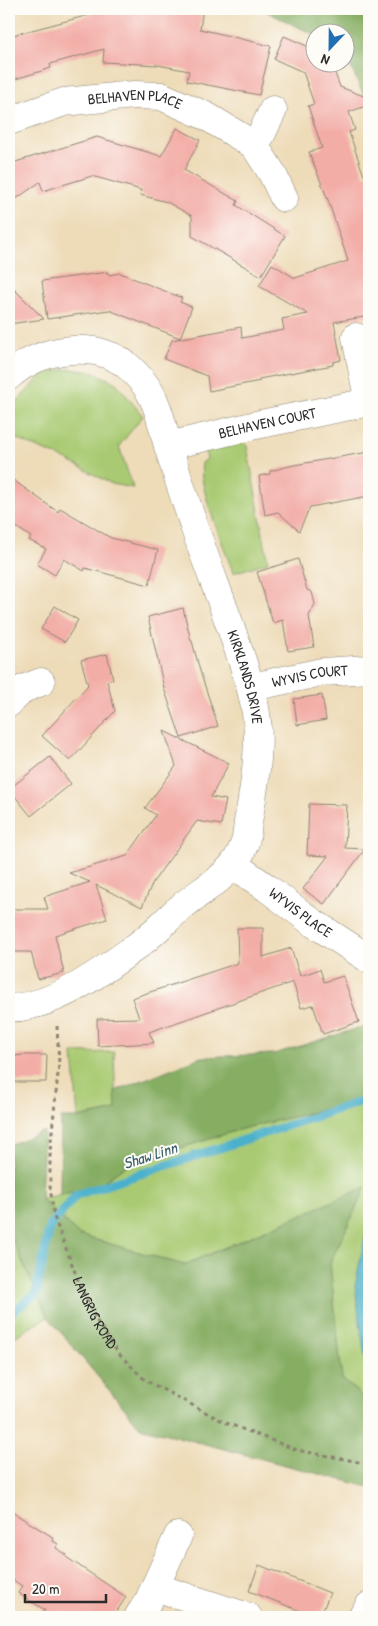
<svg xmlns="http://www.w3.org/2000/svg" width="378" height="1626" viewBox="0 0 378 1626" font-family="'Patrick Hand',sans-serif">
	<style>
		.green { fill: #a9ca72; stroke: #6a7a4e }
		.forest { fill: #86ae64; stroke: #586c48 }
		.water { fill: #4cb0cb; stroke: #3c6e7b }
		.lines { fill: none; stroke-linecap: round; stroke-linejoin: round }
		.stream { stroke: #4cb0cb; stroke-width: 9 }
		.building { fill: #f3ada7 }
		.minor-casing { stroke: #8c8472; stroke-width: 29 }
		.path { stroke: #8c8472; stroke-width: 3; stroke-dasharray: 4 4; stroke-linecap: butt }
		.minor { stroke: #fff; stroke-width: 28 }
		.labels { text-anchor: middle; stroke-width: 4; stroke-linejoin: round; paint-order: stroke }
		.street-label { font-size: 15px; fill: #2b2b2b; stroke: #fdfcf7 }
		.water-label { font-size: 16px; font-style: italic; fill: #38606b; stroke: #fdfcf7 }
	</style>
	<rect width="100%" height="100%" fill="#fdfcf7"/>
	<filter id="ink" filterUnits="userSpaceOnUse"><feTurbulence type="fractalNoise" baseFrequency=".02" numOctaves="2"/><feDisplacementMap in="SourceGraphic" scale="10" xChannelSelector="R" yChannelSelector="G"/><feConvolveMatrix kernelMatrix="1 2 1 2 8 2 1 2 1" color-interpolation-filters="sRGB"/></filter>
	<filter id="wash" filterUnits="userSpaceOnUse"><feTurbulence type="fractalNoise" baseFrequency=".0096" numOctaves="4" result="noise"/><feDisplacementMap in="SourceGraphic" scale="20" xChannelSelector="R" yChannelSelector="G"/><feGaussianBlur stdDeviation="1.12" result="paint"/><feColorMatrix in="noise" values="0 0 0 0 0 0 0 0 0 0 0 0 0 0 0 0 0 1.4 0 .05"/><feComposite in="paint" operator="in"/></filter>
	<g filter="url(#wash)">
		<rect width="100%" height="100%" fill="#eedcb9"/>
		<g class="green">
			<polygon points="71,369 93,372 116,383 143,416 119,446 133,488 112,484 65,459 9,436 9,410 45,372"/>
			<path d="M243 442 247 446 268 562 233 573C225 547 197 487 202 463L207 459 205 451 222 448Z"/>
			<polygon points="114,1052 116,1110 78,1118 73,1053"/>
			<polygon points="369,1099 369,1402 342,1379 330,1263 365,1188 184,1265 79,1235 41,1199 99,1185 127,1165 241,1129"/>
			<polygon points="9,1239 12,1239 48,1317 9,1340"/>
		</g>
		<g class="forest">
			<polygon points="261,9 369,9 369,106 346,57 346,32 316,32 315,35"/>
			<polygon points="369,1025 369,1099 241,1129 127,1165 99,1185 60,1195 61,1118 78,1118 116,1110 115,1091 201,1057 274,1054"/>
			<polygon points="44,1131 41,1199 79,1235 184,1265 366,1187 330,1263 342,1379 369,1402 369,1487 140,1427 48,1317 12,1239 9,1239 9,1145"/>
		</g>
		<polygon class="water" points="369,1218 369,1362 365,1357 355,1286"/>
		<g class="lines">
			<polyline class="stream" points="9,1314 36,1294 50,1226 76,1195 369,1099"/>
		</g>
		<g id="blocks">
			<g class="building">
				<polygon points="138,9 182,11 182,9 203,9 200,29 271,46 259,95 187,81 189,71 158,65 103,62 104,49 50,64 51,68 9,81 9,36 93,14 93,10 138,12"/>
				<polygon points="284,36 316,50 316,62 331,62 340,87 369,98 369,105 349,112 355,130 349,132 364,176 369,175 369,316 334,322 341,360 333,362 333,365 259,379 260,381 209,391 207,376 164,359 172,340 241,327 242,338 284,330 282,319 308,314 259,286 272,264 295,278 348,261 328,200 309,152 322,148 308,106 314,104 303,72 274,59"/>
				<polygon points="177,128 200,140 184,170 238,201 236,205 285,236 261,276 192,236 192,216 167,202 140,195 141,190 92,176 43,191 40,182 9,204 9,164 97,137 161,156"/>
				<polygon points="108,272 108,275 120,273 182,298 180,302 192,307 180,338 109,310 47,319 42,281"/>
				<polygon points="9,284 44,319 9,324"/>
				<polygon points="369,452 369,496 310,507 299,531 278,512 265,515 259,476 270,474 270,471 294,465"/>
				<polygon points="9,477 58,512 60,508 111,538 158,550 149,585 85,568 84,571 64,559 55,575 37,564 46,549 29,540 31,537 9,522"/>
				<polygon points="298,559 307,590 312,592 315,604 309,616 314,647 288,651 283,620 273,623 257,572"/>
				<polygon points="55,606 78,620 65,642 41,629"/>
				<polygon points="183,608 191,641 192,641 200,671 218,726 181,738 164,688 148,617"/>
				<polygon points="107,654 113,679 107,681 115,711 70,761 42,736 88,685 81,660"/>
				<polygon points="322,695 326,720 297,725 294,699"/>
				<polygon points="164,731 229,763 211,797 226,800 221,825 197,821 153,882 142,907 96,885 107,919 55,935 64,973 38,979 31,952 9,952 9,909 48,909 44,897 90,882 69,873 127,856 156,815 145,808 176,766"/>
				<polygon points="50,757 71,784 31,816 9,789"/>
				<polygon points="309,804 347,805 345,848 365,849 324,904 303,889 328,856 307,855"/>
				<polygon points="237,928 263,928 263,957 291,948 300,976 320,969 324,982 343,976 359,1022 323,1034 313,1005 301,1008 293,982 149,1032 154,1043 98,1046 97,1019 139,1018 132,998 238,963"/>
				<polygon points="22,1055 47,1055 46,1082 9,1082 9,1057"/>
				<polygon points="9,1510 54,1538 53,1541 58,1544 56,1548 67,1555 66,1557 126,1597 113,1617 40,1617 45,1610 18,1593 22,1586 9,1577"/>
				<polygon points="259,1565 330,1593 320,1617 316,1617 249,1591"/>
			</g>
		</g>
	</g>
	<g filter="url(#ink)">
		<use href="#blocks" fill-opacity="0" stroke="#8c8472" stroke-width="1"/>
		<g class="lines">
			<g class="minor-casing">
				<g id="minor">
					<path id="s2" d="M9 121 64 102 134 95 161 96 206 116 254 145 272 173 284 198"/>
					<polyline points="254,145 261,135 273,110"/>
					<polyline points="356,337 369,403"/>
					<path id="s3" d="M9 376C40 347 100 338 132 370 139 377 148 387 152 396 161 413 163 431 169 449 177 476 186 502 195 529 207 564 221 599 233 634 243 663 253 690 257 720 260 750 254 791 248 822 247 829 247 838 244 845 233 877 202 888 179 909 165 921 152 935 137 946 101 972 55 1007 9 1008"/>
					<path id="s4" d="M168 446 256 425 369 402"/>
					<path id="s5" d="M252 687 322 672 369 669"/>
					<polyline points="9,703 23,689 41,682"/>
					<path id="s6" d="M234 865 267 888 312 922 369 959"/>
					<polyline points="155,1587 248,1617"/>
					<polyline points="138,1617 149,1600 178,1536"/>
					<polyline points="362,1617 369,1606"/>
				</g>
			</g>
			<path class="path" id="s1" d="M57 1026 59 1064 50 1151V1186L54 1217 81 1288 98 1323 118 1353 145 1380 224 1422 297 1450 369 1464"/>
			<use href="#minor" class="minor"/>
		</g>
	</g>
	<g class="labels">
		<g class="street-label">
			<text dy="5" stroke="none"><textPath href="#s2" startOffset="130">BELHAVEN PLACE</textPath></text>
			<text dy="5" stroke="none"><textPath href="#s4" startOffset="102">BELHAVEN COURT</textPath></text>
			<text dy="5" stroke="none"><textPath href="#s3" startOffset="464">KIRKLANDS DRIVE</textPath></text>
			<text dy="5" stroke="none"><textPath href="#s5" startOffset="59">WYVIS COURT</textPath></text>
			<text dy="5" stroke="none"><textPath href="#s6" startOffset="82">WYVIS PLACE</textPath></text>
			<text dy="5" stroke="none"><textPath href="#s1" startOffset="296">LANGRIG ROAD</textPath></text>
		</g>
		<g class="water-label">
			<text transform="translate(150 1155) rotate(-18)" y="6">Shaw Linn</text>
		</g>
	</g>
	<rect width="378" height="1626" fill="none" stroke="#fdfcf7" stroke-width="30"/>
	<g transform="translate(330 48) rotate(202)"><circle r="24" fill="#fdfcf7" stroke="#a9a8a5"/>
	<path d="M0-4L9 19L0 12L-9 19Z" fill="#1f6fb2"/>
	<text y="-8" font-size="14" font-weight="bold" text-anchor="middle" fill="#2b2b2b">N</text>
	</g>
	<path d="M25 1594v8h81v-8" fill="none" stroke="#2b2b2b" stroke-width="2.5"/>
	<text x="32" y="1594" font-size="15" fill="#2b2b2b" stroke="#fdfcf7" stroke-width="4" paint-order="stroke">20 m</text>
</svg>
